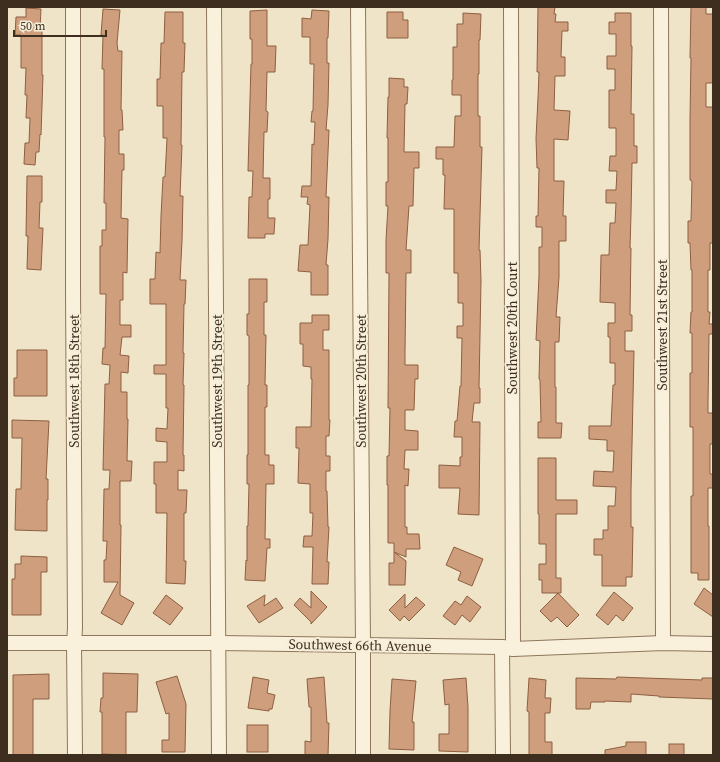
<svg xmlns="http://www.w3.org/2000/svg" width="720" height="762" viewBox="0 0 720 762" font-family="'Source Serif 4',serif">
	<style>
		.building { fill: #cf9f7d; stroke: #8d5f41 }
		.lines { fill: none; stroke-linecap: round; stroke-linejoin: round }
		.minor-casing { stroke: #8d765c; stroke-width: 16 }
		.minor { stroke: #faf1dc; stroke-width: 14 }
		.labels { text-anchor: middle; stroke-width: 4; stroke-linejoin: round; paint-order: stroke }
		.street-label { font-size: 14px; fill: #3d2e20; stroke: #f7eed8 }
	</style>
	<rect width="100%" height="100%" fill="#f0e4c8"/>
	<g class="building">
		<polygon points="538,7 555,7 554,14 556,14 555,22 568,22 568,31 562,31 561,57 565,57 565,76 555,76 554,110 570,111 568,140 554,139 554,181 564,181 563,216 566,216 566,241 559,241 559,277 556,317 560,317 559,342 555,342 555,387 556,387 556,423 562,423 561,438 538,438 538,422 541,422 540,380 539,379 540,341 536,340 539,276 539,247 542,247 542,227 536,227 536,216 538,216 539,168 537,168 536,138 538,98 539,72 537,72"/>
		<polygon points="691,7 706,7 706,14 713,14 713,83 706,83 706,107 713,107 713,243 710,243 710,270 708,270 708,312 710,312 709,324 713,324 713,334 709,334 708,404 708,413 713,413 713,444 710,444 710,474 713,474 713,488 708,488 708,526 709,526 709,580 698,580 698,573 691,573 691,496 693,496 693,427 690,427 690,373 692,373 692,333 690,333 691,312 692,312 692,270 691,270 690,243 688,243 688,221 691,221 692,181 690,180 690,119 691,58 690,58"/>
		<polygon points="26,8 41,9 40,28 42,28 42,75 43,75 41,135 40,134 39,152 36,152 35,165 24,164 25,143 29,143 30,118 26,118 27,95 25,95 26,68 21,68 21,35 15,35 16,17 26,17"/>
		<polygon points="103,9 120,10 117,43 118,51 122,51 121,110 122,110 123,130 119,130 119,154 124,154 124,170 122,170 121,218 128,219 127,273 123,272 123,300 120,300 120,325 131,325 131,337 122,337 120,355 129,356 128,373 121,372 121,392 127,392 127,419 128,419 127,461 132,461 131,481 120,481 120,525 121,525 120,595 134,603 122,625 101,613 118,582 104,582 104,560 106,560 107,541 103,541 104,489 109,489 110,470 103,470 105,384 109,384 110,365 102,364 103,348 105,348 106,294 100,294 100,246 102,246 102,230 106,230 106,203 104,203 105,137 104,137 104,69 102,69 103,35 101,35"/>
		<polygon points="267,10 267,46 276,46 275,72 267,72 266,111 268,112 267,132 264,132 263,178 270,178 270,199 268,199 268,218 275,218 274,234 265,234 265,238 248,238 249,197 252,197 253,171 248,171 251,64 252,64 252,39 250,39 250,11"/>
		<polygon points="312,10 329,11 328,38 327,38 327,63 329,63 328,105 326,130 329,130 326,197 329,197 328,239 326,265 328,265 328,295 311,295 311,272 298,271 300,245 308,245 310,205 307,204 308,197 301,197 302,186 311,186 312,144 314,145 315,122 311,122 312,111 313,111 314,64 310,64 310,37 302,37 302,18 311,19"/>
		<polygon points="165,12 183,12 183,43 185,43 184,72 182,72 181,145 182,145 180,196 183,196 182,241 180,280 186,280 185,304 184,304 183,353 184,353 183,385 184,385 183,455 184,455 184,471 178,470 178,490 187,490 186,513 184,513 184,561 186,561 185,584 166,583 167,513 156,513 156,484 154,484 154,462 167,462 167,442 156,441 156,428 167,429 168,408 166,408 166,374 154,374 154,365 166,365 166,304 150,304 150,279 155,279 156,252 160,253 161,216 163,177 165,177 167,138 163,138 163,106 157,106 157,79 160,79 161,43 164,43"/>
		<polygon points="387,12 403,12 403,20 408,20 408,38 387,38"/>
		<polygon points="463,13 481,14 480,40 479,40 479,74 478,74 478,116 480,116 480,147 482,147 479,250 480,250 481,281 479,388 480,388 480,403 474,403 472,422 480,422 479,515 458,514 460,488 439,488 439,465 460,466 460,457 462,457 462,437 454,437 455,421 457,421 460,386 461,386 462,338 457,338 457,326 463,326 463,303 458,303 458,273 454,273 454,209 444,209 445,175 443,175 443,159 436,159 436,147 454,147 455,116 461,116 461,95 452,95 452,80 453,80 453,47 457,47 457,24 463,24"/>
		<polygon points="615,13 631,13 631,46 632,46 631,114 634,114 634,146 637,146 637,163 632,163 631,214 630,248 631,248 630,315 632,315 632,331 625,331 625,351 634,351 631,491 631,527 633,527 632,577 626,577 626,586 602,586 602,555 594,555 594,539 603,539 603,530 608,530 608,506 615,506 616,487 593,486 594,471 613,472 614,451 607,451 607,440 589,439 589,426 611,426 613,385 615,385 615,363 610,363 610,337 608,337 608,323 615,323 615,303 600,302 601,255 609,255 610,223 615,223 616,203 606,203 606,190 616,190 617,171 609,171 610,156 616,156 616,128 609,128 609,90 615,90 615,69 607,69 607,56 616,56 616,34 609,34 609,22 615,22"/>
		<polygon points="389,78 404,79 404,87 408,87 407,104 405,104 404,152 419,152 419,168 414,168 413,206 409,206 406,250 411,250 411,273 406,273 405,351 405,365 418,365 418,379 415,379 414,410 405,410 405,430 418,431 418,450 405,450 404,469 409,469 408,486 405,485 405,527 407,527 407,534 419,534 420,549 406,549 406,557 394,552 394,543 388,543 388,485 387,485 387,456 389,456 390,408 388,408 389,273 386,273 386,240 388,206 386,206 386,182 388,182 388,138 387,138 388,97 389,97"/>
		<polygon points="27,176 42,176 42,202 40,202 39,228 43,228 41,270 27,269 28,236 26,236"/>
		<polygon points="249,279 267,279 267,302 264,302 264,335 266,335 265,385 267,385 267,407 265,407 265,455 269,455 269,465 274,465 274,484 266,484 265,539 270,539 270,548 267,548 265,581 245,580 246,560 247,561 247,526 248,526 249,484 247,484 247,455 248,455 248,385 249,385 249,336 247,335 247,314 249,314"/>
		<polygon points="312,315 329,315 329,330 323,330 323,350 329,350 329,420 330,420 329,436 326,436 326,456 330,456 330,471 326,471 326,491 327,491 328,527 329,527 327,562 329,562 328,584 312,584 313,547 303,547 304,536 312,536 313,513 310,513 310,484 298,483 299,448 296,448 296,427 311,427 312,379 311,379 311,367 303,366 303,344 300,344 300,323 312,323"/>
		<polygon points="17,350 47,350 47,396 14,396 14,378 17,378"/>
		<polygon points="12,420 49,421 46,479 48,479 48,500 47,500 47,531 15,530 16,489 21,489 22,438 12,438"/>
		<polygon points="538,458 556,458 556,500 577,500 577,514 556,514 556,578 561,578 561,593 542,593 542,580 539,580 539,564 546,564 546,544 539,544 539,514 538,514"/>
		<polygon points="454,547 483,559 472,586 458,580 461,572 446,565"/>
		<polygon points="394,552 406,561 405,585 389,585 389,563 394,563"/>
		<polygon points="21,556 47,557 47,572 41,572 41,615 12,615 12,579 15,579 15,564 21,564"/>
		<polygon points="704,588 713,595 713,617 694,604"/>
		<polygon points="311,591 327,607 311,624 311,622 294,605 300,598 311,608"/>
		<polygon points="614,592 633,608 623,621 616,615 608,625 596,615"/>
		<polygon points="558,593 579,615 567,627 557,617 551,622 540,611"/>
		<polygon points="405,594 405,608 416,597 425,605 409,621 404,616 400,621 389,610"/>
		<polygon points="166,595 183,608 170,625 153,613"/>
		<polygon points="265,595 264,606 276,598 283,608 259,623 247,606"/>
		<polygon points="467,596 481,607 470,622 462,615 455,625 443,616 455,601 461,605"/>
		<polygon points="103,673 138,674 137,712 126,712 126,755 102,754 102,712 100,712 101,698 103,698"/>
		<polygon points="49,674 49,699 33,699 33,755 13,755 13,675"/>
		<polygon points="177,676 186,704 185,752 162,752 162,740 169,740 169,713 166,714 156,682"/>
		<polygon points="253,677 269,680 267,693 275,695 272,709 269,709 269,711 248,708"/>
		<polygon points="324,677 327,723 329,723 328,755 305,755 305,741 311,742 311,707 309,707 307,679"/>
		<polygon points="617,677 702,680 702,678 713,678 713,699 659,697 659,696 631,694 631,702 605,701 605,702 591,702 590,709 576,709 576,678 616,679"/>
		<polygon points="466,678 468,707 468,752 439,751 439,734 449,734 449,704 445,705 443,680"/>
		<polygon points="529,678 546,680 545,698 551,698 550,713 545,713 545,742 552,742 552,755 529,755 529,712 527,711"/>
		<polygon points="392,679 416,681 412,722 414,722 414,750 389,749 390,711"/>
		<rect x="247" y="725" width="21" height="27"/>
		<polygon points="626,742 646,742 646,755 605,755 605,750 626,746"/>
		<rect x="669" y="744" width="15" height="11"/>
	</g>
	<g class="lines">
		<g class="minor-casing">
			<g id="minor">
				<polyline points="73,7 73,289 75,628 74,643 75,755"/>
				<polyline points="214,7 219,755"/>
				<polyline points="358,7 363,645 363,755"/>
				<polyline points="511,7 513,649"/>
				<polyline points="661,7 663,643"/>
				<polyline points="7,643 218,643 502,647 513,649 663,643 713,644"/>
				<polyline points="502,647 503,755"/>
			</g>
		</g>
		<use href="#minor" class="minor"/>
	</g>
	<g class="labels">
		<g class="street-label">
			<text transform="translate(662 325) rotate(-90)" y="5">Southwest 21st Street</text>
			<text transform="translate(512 328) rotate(-90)" y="5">Southwest 20th Court</text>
			<text transform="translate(74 381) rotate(-90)" y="5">Southwest 18th Street</text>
			<text transform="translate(217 381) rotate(-90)" y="5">Southwest 19th Street</text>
			<text transform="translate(361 381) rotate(-90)" y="5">Southwest 20th Street</text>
			<text transform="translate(360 645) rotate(1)" y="5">Southwest 66th Avenue</text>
		</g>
	</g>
	<rect width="720" height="762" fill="none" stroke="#3d2e20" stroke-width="16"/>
	<path d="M14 30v6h92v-6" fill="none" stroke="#3d2e20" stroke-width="2"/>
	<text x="20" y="30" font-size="12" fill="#3d2e20" stroke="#f7eed8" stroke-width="3" paint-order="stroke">50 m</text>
</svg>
